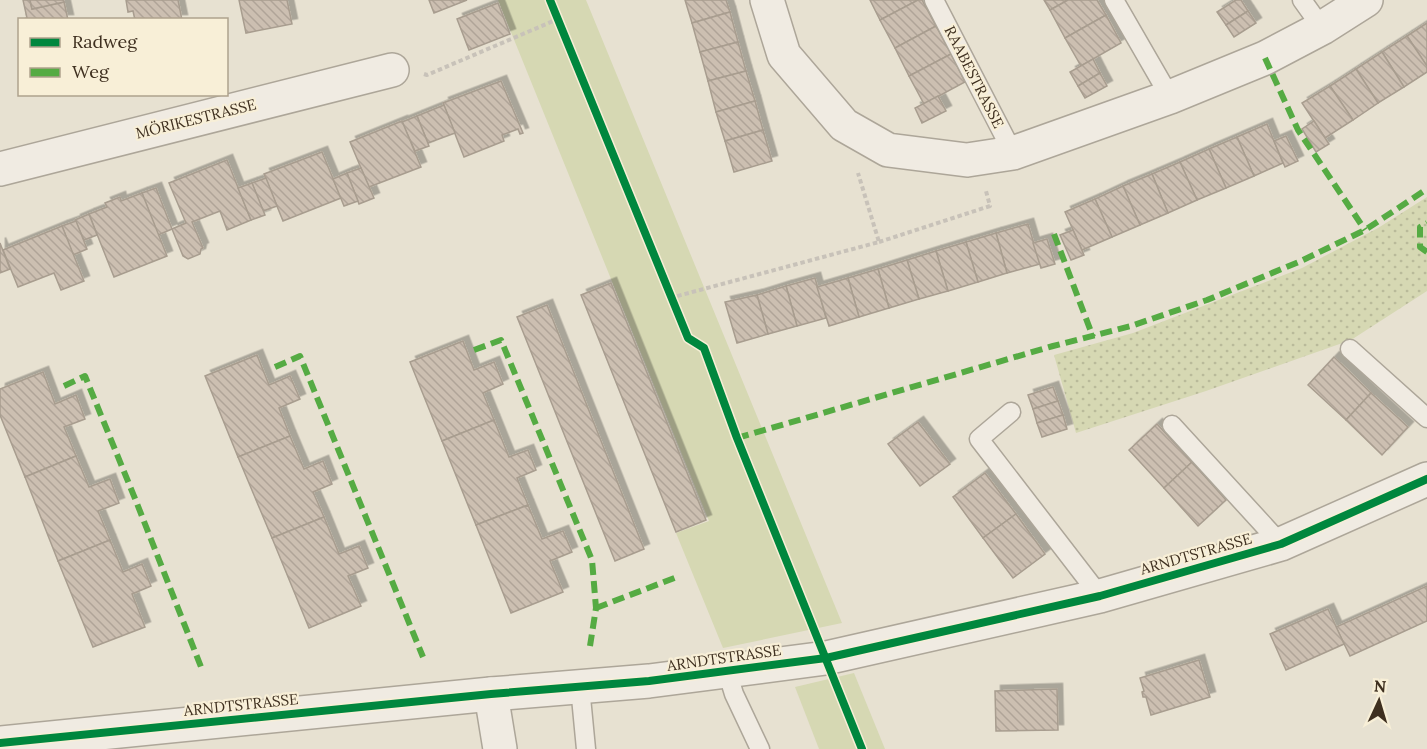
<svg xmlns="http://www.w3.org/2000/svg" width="1427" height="749" viewBox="0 0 1427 749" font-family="Lora,serif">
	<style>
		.grass { fill: url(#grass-dots) }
		.park { fill: #d6d8b3 }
		.building { fill: url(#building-back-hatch); stroke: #a89d8f; stroke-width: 1.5; filter: url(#shadow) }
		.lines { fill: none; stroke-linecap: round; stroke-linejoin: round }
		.service-casing { stroke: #ada699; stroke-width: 21 }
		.minor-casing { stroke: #ada699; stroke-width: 36 }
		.path { stroke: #c8c2b9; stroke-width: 4; stroke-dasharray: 4.5 3; stroke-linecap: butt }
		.service { stroke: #f0ebe2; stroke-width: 18 }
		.minor { stroke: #f0ebe2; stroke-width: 33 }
		.quiet { stroke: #55ab43; stroke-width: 6; stroke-dasharray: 12 6; stroke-linecap: butt }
		.cycleway-casing { stroke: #f8efd7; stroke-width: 11 }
		.cycleway { stroke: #00873e; stroke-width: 8 }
		.labels { text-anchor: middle; stroke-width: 4.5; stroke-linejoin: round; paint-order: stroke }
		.street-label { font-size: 15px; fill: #3e2f1f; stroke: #f8efd7 }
	</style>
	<defs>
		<pattern id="grass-dots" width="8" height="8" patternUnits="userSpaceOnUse" patternTransform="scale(1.5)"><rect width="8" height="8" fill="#d6d8b3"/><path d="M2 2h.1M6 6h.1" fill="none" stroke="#b9ba9a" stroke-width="1.8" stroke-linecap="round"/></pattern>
		<pattern id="building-back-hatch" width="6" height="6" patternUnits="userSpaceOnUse" patternTransform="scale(1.5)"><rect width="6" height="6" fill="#ccbfb1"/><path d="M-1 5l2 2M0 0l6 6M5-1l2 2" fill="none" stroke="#b0a498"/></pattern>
		<filter id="shadow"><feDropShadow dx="5.5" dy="-5.5" stdDeviation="0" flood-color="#0004"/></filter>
	</defs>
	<rect width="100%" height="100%" fill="#e7e1d1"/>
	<polygon class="grass" points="1427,197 1427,291 1351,340 1206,391 1076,433 1054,355 1133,333 1302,268 1378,228"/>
	<g class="park">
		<polygon points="498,0 586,0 842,623 723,648 676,533 709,521"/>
		<polygon points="854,673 885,749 819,749 795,687"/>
	</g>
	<g class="building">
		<polygon points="23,0 30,0 32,9 64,2 68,20 20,20 27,18"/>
		<polygon points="30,0 63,0 64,2 32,9"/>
		<polygon points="126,0 178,0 182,20 135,20 133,11 128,12"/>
		<polygon points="239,0 287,0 292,24 246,33"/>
		<polygon points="429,0 467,0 434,13"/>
		<polygon points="685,0 726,0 730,12 692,23"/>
		<polygon points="870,0 918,0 880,20"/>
		<polygon points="918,0 922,0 936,26 895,48 880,20"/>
		<polygon points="1044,0 1068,0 1050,10"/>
		<polygon points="1068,0 1097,0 1106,15 1065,38 1050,10"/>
		<polygon points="1236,0 1241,0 1248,11 1226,25 1217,12"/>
		<polygon points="498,3 510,34 469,50 457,19"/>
		<polygon points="1248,11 1256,23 1234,37 1226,25"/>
		<polygon points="730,12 738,42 700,52 692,23"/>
		<polygon points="1106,15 1121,43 1081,66 1065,38"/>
		<polygon points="1427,23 1427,66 1407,36"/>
		<polygon points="936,26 951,54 909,76 895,48"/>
		<polygon points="1407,36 1427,66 1427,72 1404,87 1382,52"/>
		<polygon points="738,42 746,71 708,81 700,52"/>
		<polygon points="1382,52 1404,87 1378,103 1356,69"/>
		<polygon points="951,54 965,82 924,104 909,76"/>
		<polygon points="1093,59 1100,73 1078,86 1070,72"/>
		<polygon points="1356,69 1378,103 1353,120 1330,86"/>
		<polygon points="746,71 755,101 716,112 708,81"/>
		<polygon points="1100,73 1107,86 1085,98 1078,86"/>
		<polygon points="501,81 523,133 520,134 518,129 502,135 504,141 464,157 443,103"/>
		<polygon points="1330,86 1353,120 1325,138 1302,103"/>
		<polygon points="938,96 946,111 922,123 915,108"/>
		<polygon points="755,101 763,130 725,141 716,112"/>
		<polygon points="444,105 455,133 428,143 417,116"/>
		<polygon points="417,116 429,146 415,151 402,122"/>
		<polygon points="402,121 421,167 369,187 350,142"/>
		<polygon points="1314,121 1329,144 1316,152 1302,129"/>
		<polygon points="1267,124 1283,163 1254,176 1237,137"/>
		<polygon points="763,130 772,161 734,172 725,141"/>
		<polygon points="1286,136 1298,161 1285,167 1274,141"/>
		<polygon points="1237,137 1254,176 1226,188 1209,149"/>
		<polygon points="1209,149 1226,188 1197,200 1180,162"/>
		<polygon points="322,152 341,198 283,221 264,174"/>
		<polygon points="227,160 251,220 227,230 220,211 192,222 203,248 201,249 200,254 188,259 183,256 172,229 186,223 169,183"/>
		<polygon points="1180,162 1197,200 1168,213 1152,174"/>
		<polygon points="361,168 374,198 359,204 347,173"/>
		<polygon points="347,173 358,201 344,206 333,179"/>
		<polygon points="1152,174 1168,213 1140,225 1123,186"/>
		<polygon points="266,178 277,206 263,211 252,183"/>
		<polygon points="252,183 265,215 251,220 238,188"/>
		<polygon points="1123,186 1140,225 1112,237 1095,199"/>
		<polygon points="156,188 172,229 158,235 142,193"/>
		<polygon points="142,193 167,256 114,277 89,214 107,207 105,203 120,197 121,201"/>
		<polygon points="1095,199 1112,237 1082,250 1065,212"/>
		<polygon points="89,214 97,235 84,240 75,220"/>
		<polygon points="76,221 87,249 73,255 62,226"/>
		<polygon points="1028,224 1040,264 1007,273 996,233"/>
		<polygon points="62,226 84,281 61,290 54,273 18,287 3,250"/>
		<polygon points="1073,230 1084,255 1071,260 1060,235"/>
		<polygon points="996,233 1007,273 978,282 966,242"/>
		<polygon points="1047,239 1055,264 1041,268 1033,243"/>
		<polygon points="966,242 978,282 948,291 936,251"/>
		<polygon points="0,243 10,269 0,273"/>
		<polygon points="936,251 948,291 919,299 907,260"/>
		<polygon points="907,260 919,299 889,308 878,269"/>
		<polygon points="878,269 889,308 859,317 848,278"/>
		<polygon points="815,278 826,318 797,326 786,286"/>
		<polygon points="848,278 859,317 829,326 817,287"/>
		<polygon points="611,283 706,520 676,532 581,295"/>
		<polygon points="786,286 797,326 768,334 757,295"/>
		<polygon points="757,295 768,334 737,343 725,302"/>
		<polygon points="547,305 644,549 615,561 517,317"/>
		<polygon points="463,341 474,370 494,362 503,384 483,393 494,420 442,441 410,362"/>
		<polygon points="257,355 269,385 290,376 300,399 279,408 290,436 238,457 205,376"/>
		<polygon points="1334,357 1371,393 1346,420 1308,385"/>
		<polygon points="43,372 55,404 76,395 85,419 64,427 76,456 25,477 0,415 0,389"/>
		<polygon points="1053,387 1058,401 1033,409 1028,395"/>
		<polygon points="1371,393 1408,427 1382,455 1346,420"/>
		<polygon points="1058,401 1063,415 1037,423 1033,409"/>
		<polygon points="1063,415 1067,429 1042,437 1037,423"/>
		<polygon points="494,420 509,457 528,450 536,470 517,478 528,505 476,525 442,441"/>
		<polygon points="918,422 950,464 920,486 888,444"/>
		<polygon points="1157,424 1192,462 1164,488 1129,450"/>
		<polygon points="290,436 304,469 323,461 332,484 313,492 324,517 272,538 238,457"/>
		<polygon points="76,456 89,487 110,479 119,503 98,511 110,540 58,561 25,477"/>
		<polygon points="1192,462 1226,500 1198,526 1164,488"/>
		<polygon points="985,473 1016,514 983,538 953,497"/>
		<polygon points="528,505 542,539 563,531 572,552 550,561 563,592 511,613 476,525"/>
		<polygon points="1016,514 1045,554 1013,578 983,538"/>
		<polygon points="324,517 339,554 359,546 368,568 348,576 361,606 309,628 272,538"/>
		<polygon points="110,540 123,572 142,564 151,586 132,594 145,627 93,647 58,561"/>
		<polygon points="1427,586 1427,621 1350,656 1336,627"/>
		<polygon points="1328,609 1344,644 1286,670 1270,634"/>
		<polygon points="1199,660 1210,697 1151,715 1146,697 1143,697 1142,692 1144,691 1140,678"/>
		<polygon points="1057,689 1058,730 996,731 995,691"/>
	</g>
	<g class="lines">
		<g class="service-casing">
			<g id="service">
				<polyline points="934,0 1013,153"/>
				<polyline points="1114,0 1170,97"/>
				<polyline points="1302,0 1322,28"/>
				<polyline points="1350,349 1427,418"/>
				<polyline points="1011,412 979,439 1100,596"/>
				<polyline points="1172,425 1281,544"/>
				<polyline points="727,671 734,694 760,749"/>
				<polyline points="580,687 586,749"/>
			</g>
		</g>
		<g class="minor-casing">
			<g id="minor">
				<polyline points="767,0 784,55 844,125 888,150 967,160 1013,153 1170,97 1265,58 1322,28 1366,0"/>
				<polyline points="0,169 392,70"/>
				<polyline points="491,694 500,749"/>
				<polyline points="0,743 491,694 649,681 826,658 1100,596 1281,544 1427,479"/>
			</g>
		</g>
		<g class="path">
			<polyline points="424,74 427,75 558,19"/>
			<polyline points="879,242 990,206 986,191"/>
			<polyline points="670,298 879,242 858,173"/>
		</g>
		<use href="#service" class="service"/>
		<use href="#minor" class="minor"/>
		<g class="quiet">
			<polyline points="1265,58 1298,130 1365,230"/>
			<polyline points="1054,234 1093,337"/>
			<polyline points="1427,252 1420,247 1420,227 1427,223"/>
			<polyline points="474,350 501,340 592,560 596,608 590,646"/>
			<polyline points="275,367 300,356 423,657"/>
			<polyline points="64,386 85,376 136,501 203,672"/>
			<polyline points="737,438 1053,346 1131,326 1207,300 1301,261 1365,230 1427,189"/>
			<polyline points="596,608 677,577"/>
		</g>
		<g class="cycleway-casing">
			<g id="cycleway">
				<polyline points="550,0 688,338 704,348 737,438 862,749"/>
				<polyline points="0,743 491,694 649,681 826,658 1100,596 1281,544 1427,479"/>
			</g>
		</g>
		<use href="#cycleway" class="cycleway"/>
	</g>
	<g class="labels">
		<g class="street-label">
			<text transform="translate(974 77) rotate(63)" y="5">RAABESTRASSE</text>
			<text transform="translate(196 119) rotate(-14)" y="5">MÖRIKESTRASSE</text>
			<text transform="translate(1196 554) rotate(-16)" y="5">ARNDTSTRASSE</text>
			<text transform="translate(724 658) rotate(-8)" y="5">ARNDTSTRASSE</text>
			<text transform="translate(241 705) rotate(-6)" y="5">ARNDTSTRASSE</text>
		</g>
	</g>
	<rect x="18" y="18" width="210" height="78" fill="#f8efd7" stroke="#aea28d" stroke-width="1.5"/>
	<rect x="30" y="38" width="30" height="9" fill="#00873e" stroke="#aea28d" stroke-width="1.5"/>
	<text x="72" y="48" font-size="18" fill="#3e2f1f">Radweg</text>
	<rect x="30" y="68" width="30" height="9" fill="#55ab43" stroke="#aea28d" stroke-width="1.5"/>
	<text x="72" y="78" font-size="18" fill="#3e2f1f">Weg</text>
	<g transform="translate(1379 701) rotate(4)" stroke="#f8efd7" stroke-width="4.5" paint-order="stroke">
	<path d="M0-4.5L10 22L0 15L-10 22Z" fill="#3e2f1f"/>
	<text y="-9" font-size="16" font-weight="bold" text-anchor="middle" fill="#3e2f1f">N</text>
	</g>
</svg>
